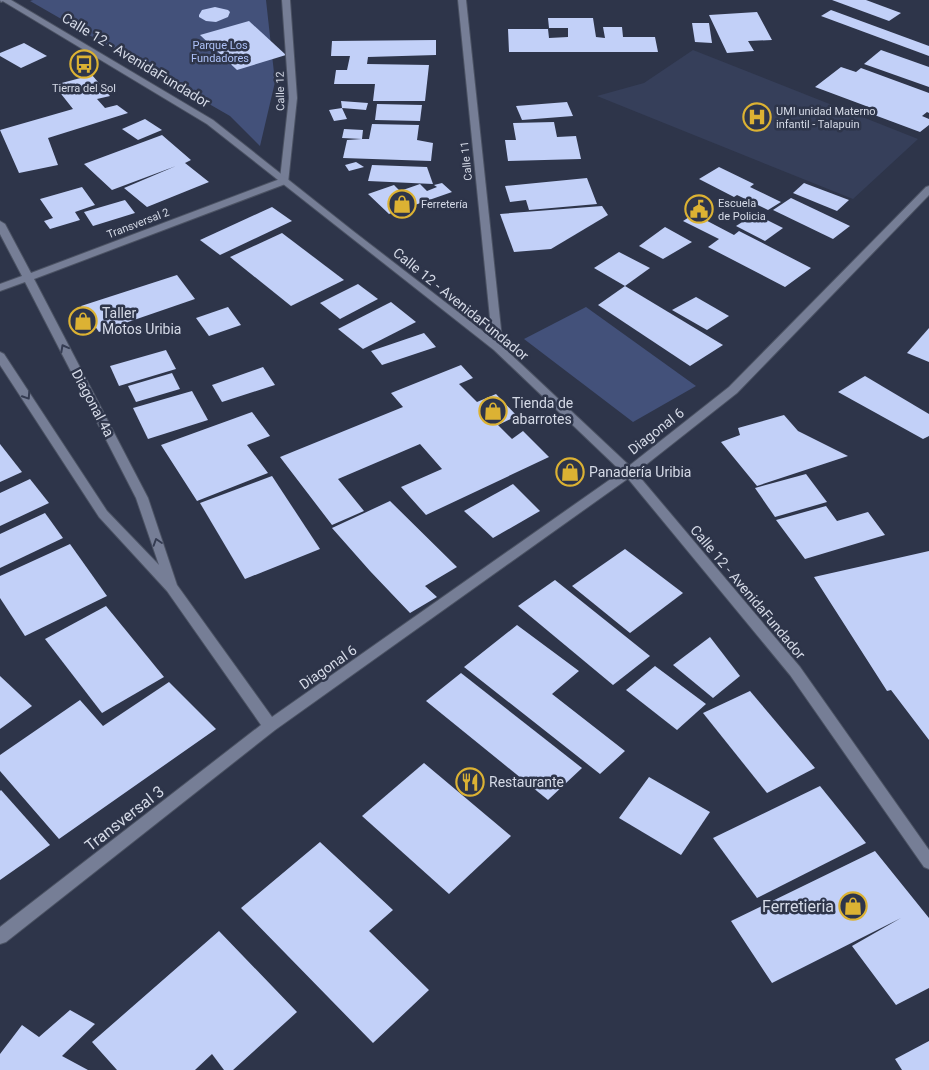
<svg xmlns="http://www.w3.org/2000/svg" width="929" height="1070" viewBox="0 0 929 1070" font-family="Roboto,sans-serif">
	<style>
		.built { fill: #363f5a }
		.green { fill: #43517a }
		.building { fill: #c2d0f8 }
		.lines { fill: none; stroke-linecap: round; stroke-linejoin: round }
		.minor-casing { stroke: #4b5263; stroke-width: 2 }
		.tertiary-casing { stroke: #4b5263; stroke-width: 2 }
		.minor { fill: #767e96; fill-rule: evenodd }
		.tertiary { fill: #767e96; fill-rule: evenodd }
		.oneway { stroke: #353c52 }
		.labels { text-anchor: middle; stroke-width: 5; stroke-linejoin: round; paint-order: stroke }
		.far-park-label { font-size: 11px; fill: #adc1f7; stroke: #2e354a }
		.far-poi-label { font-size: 11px; fill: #d5dae7; stroke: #2e354a; text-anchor: start }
		.far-street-label { font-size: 11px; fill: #d5dae7; stroke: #2e354a }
		.street-label { font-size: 14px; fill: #d5dae7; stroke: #2e354a }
		.poi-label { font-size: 14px; fill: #d5dae7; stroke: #2e354a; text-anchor: start }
		.near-street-label { font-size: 16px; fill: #d5dae7; stroke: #2e354a }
		.near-poi-label { font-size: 16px; fill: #d5dae7; stroke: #2e354a; text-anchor: end }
	</style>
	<rect width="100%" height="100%" fill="#2e354a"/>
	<polygon class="built" points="693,50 918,139 853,199 597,96 644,83"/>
	<g class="green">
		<polygon points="33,0 266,0 275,82 260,146 230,116 30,1"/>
		<polygon points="586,307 696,386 633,422 524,339"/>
	</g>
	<g class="building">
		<polygon points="832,0 866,0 901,13 889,21"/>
		<polygon points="215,7 228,10 230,12 228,17 216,22 206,21 199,17 199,15 202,10"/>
		<polygon points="831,10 929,46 929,56 821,16"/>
		<polygon points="757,12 772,40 748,41 754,51 727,53 709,15"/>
		<polygon points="548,18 593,18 596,37 605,38 603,27 622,27 623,37 655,37 658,52 509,52 508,29 548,29 549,38 568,37 568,28 549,28"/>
		<polygon points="249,21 286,55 237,70 200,35"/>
		<polygon points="692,23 709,23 712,43 695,42"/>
		<polygon points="436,40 436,55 368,57 367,64 429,65 425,101 373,101 375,84 334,84 336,70 347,70 350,56 331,56 332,41"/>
		<polygon points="24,43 47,56 21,68 0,56 0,53"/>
		<polygon points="881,50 929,67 929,87 864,64"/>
		<polygon points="841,67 856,72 861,68 929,93 929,113 927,112 922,116 929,119 929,125 920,132 869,113 874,109 815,87"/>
		<polygon points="92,75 110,96 97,99 105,108 117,105 128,113 48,138 58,165 19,173 0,130 73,109 54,85"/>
		<polygon points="341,101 368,103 366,110 342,108 347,119 334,121 329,110 342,108"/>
		<polygon points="567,102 573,116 522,120 516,106"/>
		<polygon points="377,104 422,105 420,121 375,120"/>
		<polygon points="145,119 162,130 138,140 122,129"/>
		<polygon points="554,122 557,137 576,136 581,159 508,161 505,140 516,140 513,123"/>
		<polygon points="372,124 419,125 417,140 433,143 431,161 343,158 347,140 362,139 342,138 344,129 363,130 362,139 369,139"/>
		<polygon points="162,135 191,160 185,163 209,182 147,207 124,188 176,166 112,190 84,164"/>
		<polygon points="356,162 364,167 349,171 345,165"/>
		<polygon points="372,165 427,167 433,184 368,181"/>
		<polygon points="719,167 754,184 750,187 781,202 768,210 737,195 734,197 699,179"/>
		<polygon points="587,178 597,204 529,210 526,200 510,202 505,186"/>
		<polygon points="442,183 452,192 389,214 368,194 394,185 400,191 420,184 427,191 437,187 434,185"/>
		<polygon points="804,183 849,200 837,211 793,193"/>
		<polygon points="82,187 95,205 75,212 80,220 50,229 44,221 53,218 40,199"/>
		<polygon points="791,198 850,226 833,239 773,210"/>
		<polygon points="125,200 135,213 93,226 84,212"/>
		<polygon points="602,206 608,215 551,249 514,252 500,214"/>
		<polygon points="272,207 292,221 220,255 200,240"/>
		<polygon points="694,214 734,235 739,231 811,268 785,287 708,247 719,239 683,221"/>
		<polygon points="755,214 783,228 765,241 736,226"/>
		<polygon points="665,227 692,242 663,259 639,246"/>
		<polygon points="282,233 344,280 291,306 230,257"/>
		<polygon points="619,252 650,268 625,286 594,268"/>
		<polygon points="177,275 195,299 99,332 81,306"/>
		<polygon points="358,284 378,299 340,319 320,303"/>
		<polygon points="625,286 723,345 690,366 598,305"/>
		<polygon points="696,297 729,316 707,330 672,310"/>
		<polygon points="391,302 416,322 363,349 338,329"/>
		<polygon points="228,307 241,325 209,336 196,318"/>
		<polygon points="929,328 929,362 907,353"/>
		<polygon points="424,333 436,347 382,365 371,351"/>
		<polygon points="166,350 176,369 119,386 110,366"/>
		<polygon points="461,365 473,378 459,384 477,402 496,394 517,416 498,425 512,439 523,431 549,457 426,515 401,487 442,469 420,444 338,479 364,511 332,525 280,457 403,407 391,393"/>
		<polygon points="263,367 275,385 222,402 212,385"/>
		<polygon points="172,373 180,389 136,402 128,386"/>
		<polygon points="865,376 929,414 929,436 923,439 838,392"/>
		<polygon points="192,391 208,420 148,439 133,408"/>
		<polygon points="252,412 270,436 247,445 268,473 197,501 161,445"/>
		<polygon points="784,415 798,431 848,456 757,486 721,442 740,435 738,428"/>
		<polygon points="0,444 22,472 0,482"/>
		<polygon points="806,474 827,502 775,517 755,488"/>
		<polygon points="272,476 320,549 245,579 200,503"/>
		<polygon points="30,479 49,503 0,526 0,493"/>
		<polygon points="513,484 540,511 493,538 464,511"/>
		<polygon points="390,501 457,567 425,586 437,597 410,613 370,571 332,528"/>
		<polygon points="826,506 837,521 868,512 885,535 805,559 776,520"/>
		<polygon points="45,513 63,538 0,568 0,534"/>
		<polygon points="70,544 107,596 25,636 0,598 0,576"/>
		<polygon points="625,549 683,593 630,633 572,586"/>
		<polygon points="929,551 929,740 891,690 887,691 814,577"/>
		<polygon points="555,580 650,656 613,685 518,606"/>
		<polygon points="106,606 164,677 102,713 45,639"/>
		<polygon points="517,625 579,671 552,694 625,751 600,774 464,667"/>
		<polygon points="710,637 740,676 713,698 673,665"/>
		<polygon points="655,666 706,704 677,730 626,690"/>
		<polygon points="461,673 582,768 548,800 426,701"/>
		<polygon points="0,676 32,706 0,729"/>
		<polygon points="169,682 216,729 59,839 0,771 0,755 80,700 103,726"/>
		<polygon points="750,691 815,768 767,793 703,713"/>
		<polygon points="424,763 511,836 449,894 362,816"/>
		<polygon points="649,777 710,812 681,855 619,818"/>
		<polygon points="820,786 866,843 757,898 713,838"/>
		<polygon points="1,790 50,845 0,880 0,791"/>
		<polygon points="320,842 393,910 369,931 429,990 373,1043 241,908"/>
		<polygon points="875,851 929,918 929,988 896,1005 852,946 901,918 772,983 731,921"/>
		<polygon points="219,931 297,1012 233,1070 224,1070 212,1054 195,1070 117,1070 92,1042"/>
		<polygon points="70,1010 95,1024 62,1056 88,1070 0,1070 0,1054 22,1025 39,1037"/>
		<polygon points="929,1041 929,1070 902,1070 895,1059"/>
	</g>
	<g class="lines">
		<g class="minor-casing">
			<g id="minor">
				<polygon points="0,0 5,0 1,2"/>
				<polygon points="282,0 290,0 297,98 288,183 34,279 148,498 177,585 272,717 625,469 729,387 926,187 929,186 929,195 737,393 633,475 275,730 6,942 0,944 0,927 261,725 167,591 99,517 0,365 0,352 4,354 107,511 159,565 136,498 25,282 0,291 0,284 22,276 0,234 0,221 5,224 31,273 280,179 289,98"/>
				<polygon points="458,0 466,0 503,348 498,351 493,348"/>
			</g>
		</g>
		<g class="tertiary-casing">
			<polygon id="tertiary" points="1,0 11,0 213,120 353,231 502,346 633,469 800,667 929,850 929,869 924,867 790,675 625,475 494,350 207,124"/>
		</g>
		<use href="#minor" class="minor"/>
		<use href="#tertiary" class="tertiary"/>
	</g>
	<defs><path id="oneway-chevron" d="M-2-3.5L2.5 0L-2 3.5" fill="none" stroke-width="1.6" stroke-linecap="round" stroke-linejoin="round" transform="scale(1.25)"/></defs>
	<g class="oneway">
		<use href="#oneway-chevron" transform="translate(64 348) rotate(-118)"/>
		<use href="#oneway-chevron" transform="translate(27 396) rotate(57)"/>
		<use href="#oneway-chevron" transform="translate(157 542) rotate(-108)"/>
	</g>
	<defs>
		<g id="bus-ring" transform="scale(1.4375)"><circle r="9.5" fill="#2e354a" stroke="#dcb233" stroke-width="1.5"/><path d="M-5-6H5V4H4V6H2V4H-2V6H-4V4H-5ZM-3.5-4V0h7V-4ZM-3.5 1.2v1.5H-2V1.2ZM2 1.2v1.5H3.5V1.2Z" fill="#dcb233"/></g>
		<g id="hospital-ring" transform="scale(1.4375)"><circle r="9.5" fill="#2e354a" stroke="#dcb233" stroke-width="1.5"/><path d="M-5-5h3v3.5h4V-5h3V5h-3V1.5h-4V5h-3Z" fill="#dcb233"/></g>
		<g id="shop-ring" transform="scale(1.4375)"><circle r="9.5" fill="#2e354a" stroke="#dcb233" stroke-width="1.5"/><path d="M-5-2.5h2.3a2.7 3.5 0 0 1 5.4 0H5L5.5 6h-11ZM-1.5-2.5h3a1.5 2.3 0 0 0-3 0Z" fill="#dcb233"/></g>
		<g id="civic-ring" transform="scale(1.4375)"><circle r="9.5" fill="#2e354a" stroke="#dcb233" stroke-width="1.5"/><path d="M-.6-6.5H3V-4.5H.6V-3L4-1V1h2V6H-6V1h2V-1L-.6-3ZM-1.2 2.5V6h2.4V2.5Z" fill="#dcb233"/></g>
		<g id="restaurant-ring" transform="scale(1.4375)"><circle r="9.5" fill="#2e354a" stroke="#dcb233" stroke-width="1.5"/><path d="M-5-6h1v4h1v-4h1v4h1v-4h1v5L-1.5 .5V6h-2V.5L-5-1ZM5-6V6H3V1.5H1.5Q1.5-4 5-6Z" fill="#dcb233"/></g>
	</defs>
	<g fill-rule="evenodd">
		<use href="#bus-ring" x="84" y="64"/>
		<use href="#hospital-ring" x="757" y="117"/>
		<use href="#shop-ring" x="402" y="204"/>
		<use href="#civic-ring" x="699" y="209"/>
		<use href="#shop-ring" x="83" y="321"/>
		<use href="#shop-ring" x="493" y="411"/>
		<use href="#shop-ring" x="570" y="472"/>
		<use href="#restaurant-ring" x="470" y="782"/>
		<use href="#shop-ring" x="853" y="906"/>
	</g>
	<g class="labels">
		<g class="far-park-label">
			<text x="220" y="49">Parque Los<tspan x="220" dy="13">Fundadores</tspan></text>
		</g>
		<g class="far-poi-label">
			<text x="84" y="92" text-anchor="middle">Tierra del Sol</text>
			<text x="776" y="115">UMI unidad Materno<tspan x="776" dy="13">infantil - Talapuin</tspan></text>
			<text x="718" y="207">Escuela<tspan x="718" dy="13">de Policia</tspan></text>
			<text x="421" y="208">Ferretería</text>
		</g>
		<g class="far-street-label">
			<text transform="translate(280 91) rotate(-91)" y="4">Calle 12</text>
			<text transform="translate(466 161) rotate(-96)" y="4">Calle 11</text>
			<text transform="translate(138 223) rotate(-21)" y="4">Transversal 2</text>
		</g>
		<g class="street-label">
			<text transform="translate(136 60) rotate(31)" y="5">Calle 12 - AvenidaFundador</text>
			<text transform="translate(461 304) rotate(39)" y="5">Calle 12 - AvenidaFundador</text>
			<text transform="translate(93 403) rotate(62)" y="5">Diagonal 4a</text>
			<text transform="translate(656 431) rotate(-38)" y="5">Diagonal 6</text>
			<text transform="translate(748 592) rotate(50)" y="5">Calle 12 - AvenidaFundador</text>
			<text transform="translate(328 667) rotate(-35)" y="5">Diagonal 6</text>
		</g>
		<g class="poi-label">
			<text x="102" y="318">Taller<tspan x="102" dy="16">Motos Uribia</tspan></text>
			<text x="512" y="408">Tienda de<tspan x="512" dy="16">abarrotes</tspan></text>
			<text x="589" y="477">Panadería Uribia</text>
			<text x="489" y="787">Restaurante</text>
		</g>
		<g class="near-street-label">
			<text transform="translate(124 818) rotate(-38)" y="6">Transversal 3</text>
		</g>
		<g class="near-poi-label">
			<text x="834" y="912">Ferretieria</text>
		</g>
	</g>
</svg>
